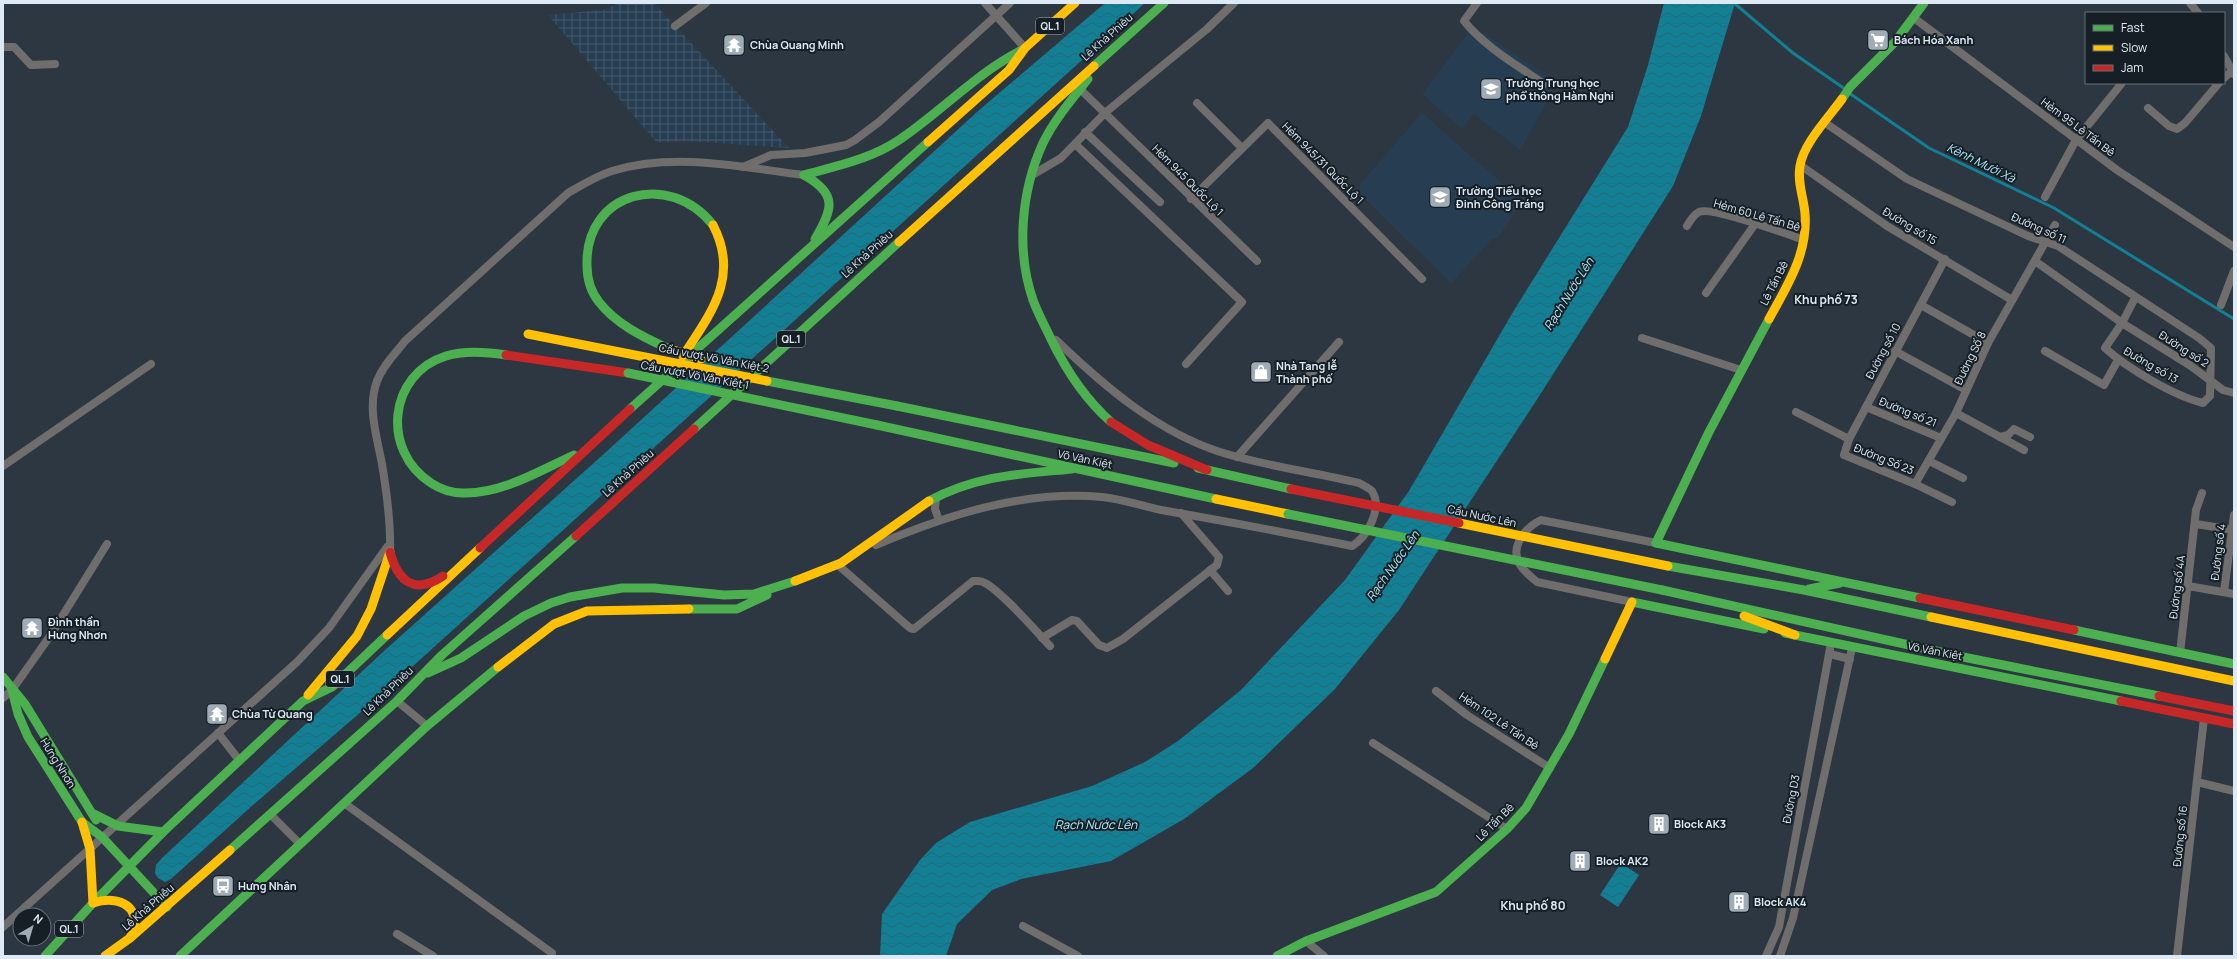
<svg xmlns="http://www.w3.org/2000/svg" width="2237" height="959" viewBox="0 0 2237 959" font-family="Manrope,sans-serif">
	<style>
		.built { fill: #273e52 }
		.industrial { fill: url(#industrial-grid) }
		.water { fill: url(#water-waves) }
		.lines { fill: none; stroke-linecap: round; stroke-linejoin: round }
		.stream { stroke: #137f94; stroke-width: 3 }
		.street { stroke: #706e6d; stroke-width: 8 }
		.fast { stroke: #4caf50; stroke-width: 9 }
		.slow { stroke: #ffc107; stroke-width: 9 }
		.jam { stroke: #c62828; stroke-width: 9 }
		.fast-bridge { stroke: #4caf50; stroke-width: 9 }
		.slow-bridge { stroke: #ffc107; stroke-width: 9 }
		.jam-bridge { stroke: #c62828; stroke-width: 9 }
		.labels { text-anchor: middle; stroke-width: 4; stroke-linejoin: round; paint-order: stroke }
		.shield { fill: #161f26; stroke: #a1acb6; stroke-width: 1 }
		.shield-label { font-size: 10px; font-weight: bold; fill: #dde9f4 }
		.street-label { font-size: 11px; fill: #dde9f4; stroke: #161f26 }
		.poi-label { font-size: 11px; font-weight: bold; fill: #dde9f4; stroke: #161f26; text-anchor: start }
		.water-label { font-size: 12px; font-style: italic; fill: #b3ecfb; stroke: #161f26 }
		.neighbourhood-label { font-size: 12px; font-weight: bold; fill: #dde9f4; stroke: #161f26 }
	</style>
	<defs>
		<pattern id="industrial-grid" width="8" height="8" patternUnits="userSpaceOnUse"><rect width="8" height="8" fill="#273e52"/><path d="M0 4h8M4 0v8" fill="none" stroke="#465a6c"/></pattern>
		<pattern id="water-waves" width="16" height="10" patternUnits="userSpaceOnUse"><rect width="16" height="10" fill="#137f94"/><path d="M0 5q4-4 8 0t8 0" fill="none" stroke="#266876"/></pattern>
	</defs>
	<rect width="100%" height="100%" fill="#2c3741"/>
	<g class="built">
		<polygon points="1473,26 1558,83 1520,150 1474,114 1462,129 1422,94"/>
		<polygon points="1422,113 1522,201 1498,238 1492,239 1451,283 1359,193 1361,183"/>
	</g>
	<polygon class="industrial" points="620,3 654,3 789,148 684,141 657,143 548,15 603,10"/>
	<g class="water">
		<polygon points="1105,3 1145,3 391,686 253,805 171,879 165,882 158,878 155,873 156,865 162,858 384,651 606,452 977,112"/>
		<polygon points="1664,3 1735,3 1701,116 1673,186 1536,401 1399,610 1335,689 1253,768 1184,819 1111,861 1021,879 992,890 957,924 946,956 880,956 882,914 920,860 936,843 970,822 1092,786 1145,762 1178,741 1241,690 1345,580 1409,491 1513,312 1628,127 1648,65"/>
		<polygon points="1621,863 1639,875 1618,907 1600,895"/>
	</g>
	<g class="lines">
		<g class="stream">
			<polyline points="1734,3 1793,53 1845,89"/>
			<polyline points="1849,93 1929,148 2054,208 2234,319"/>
		</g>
		<g class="street">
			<polyline points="985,3 1025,48"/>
			<path d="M1477 3 1464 21C1485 47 1517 65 1544 84"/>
			<polyline points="2190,3 2198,13"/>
			<polyline points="1914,18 2117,170 2234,247"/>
			<polyline points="675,26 706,3"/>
			<polyline points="3,47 14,47 31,65 55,64"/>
			<polyline points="2224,56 2234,74"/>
			<polyline points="2224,78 2232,71"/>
			<polyline points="1080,89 1257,261"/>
			<polyline points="1197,103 1242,148"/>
			<polyline points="2148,108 2169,126 2177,129 2185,123 2219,83"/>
			<path d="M1824 122 1907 179 2028 236 2058 246 2199 338 2211 348 2210 396 2203 403C2174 396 2127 368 2105 348L2122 323 2035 261"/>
			<polyline points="1085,132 1160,202"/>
			<polyline points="1075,144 1242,302 1186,364"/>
			<polyline points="1800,165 1887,226 2012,300"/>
			<polyline points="743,167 771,155 805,153 846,145 855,140 879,122 1010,3"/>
			<polyline points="1034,174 1061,158 1106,112 1207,29 1234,3"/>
			<polyline points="2045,197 2076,140 2122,83"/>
			<polyline points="1191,199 1268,123 1422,279"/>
			<path d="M1687 226C1690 221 1693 215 1699 212 1711 206 1787 234 1804 240"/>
			<polyline points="1945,259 1849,439 1844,455 1915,484 1952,502"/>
			<polyline points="1706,293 1755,224"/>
			<polyline points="2135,298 2122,323 2191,366 2223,390 2234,393"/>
			<polyline points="1921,305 1988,343"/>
			<polyline points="2221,305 2234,271"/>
			<polyline points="1642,338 1741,370"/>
			<polyline points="1895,351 1966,390"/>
			<polyline points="2045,351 2104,385 2118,360"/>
			<polyline points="1866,407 1941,438"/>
			<polyline points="1796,412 1849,439"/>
			<polyline points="1956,413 2024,450"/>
			<polyline points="2000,437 2008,435 2014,429 2030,437"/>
			<polyline points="1237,457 1339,342"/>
			<polyline points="1929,461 1963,478"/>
			<polyline points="3,466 151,364"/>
			<polyline points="1915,484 1956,413 1988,343 2055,225"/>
			<polyline points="936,497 935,509 939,520"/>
			<polyline points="2196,524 2234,530"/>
			<path d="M876 545C947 515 1023 490 1102 497 1122 499 1142 506 1161 510 1225 521 1288 533 1352 546 1367 537 1383 509 1372 491 1369 488 1363 485 1359 483 1313 472 1265 466 1220 452 1156 431 1104 386 1056 340"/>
			<path d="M390 552C391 522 387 494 382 464 377 437 367 408 377 381 383 365 395 354 405 341L568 193C582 185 596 176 612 171 674 152 740 167 804 175"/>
			<path d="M838 565 910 628 914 629 973 581C978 581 981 580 985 583 1003 593 1035 630 1050 646"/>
			<polyline points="1210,570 1228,591"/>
			<polyline points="2188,586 2234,594"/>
			<polyline points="2224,592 2234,515"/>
			<path d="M1632 602 1537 582C1530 576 1523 571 1519 563 1510 546 1526 527 1541 520L1656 543"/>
			<polyline points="1042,638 1072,620 1077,621 1099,645 1107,648 1123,639 1217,565 1219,557 1181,513"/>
			<polyline points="2180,653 2196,510 2202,493"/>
			<polyline points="1830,654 1850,659"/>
			<polyline points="1436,691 1467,715 1550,768"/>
			<polyline points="3,698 12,690 50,636 107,544"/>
			<polyline points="397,701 427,726"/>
			<polyline points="218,733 239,760"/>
			<polyline points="1373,743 1507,829"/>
			<polyline points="2197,782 2234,791"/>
			<polyline points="344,803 552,953 551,956"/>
			<polyline points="271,815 300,844"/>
			<polyline points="1023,926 1078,956"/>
			<polyline points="3,927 297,662 329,628 387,547"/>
			<polyline points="397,934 433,956"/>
			<polyline points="1306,941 1324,956"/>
			<polyline points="1766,956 1779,927 1831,643"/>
			<polyline points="1780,956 1793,918 1852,648"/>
			<polyline points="2177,956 2204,718"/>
		</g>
		<g class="fast">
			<polyline points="1094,66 1164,3"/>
			<path d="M1088 79C1072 99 1054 120 1043 143 1021 191 1016 251 1033 300 1038 314 1045 326 1051 339 1066 370 1085 399 1111 422"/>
			<polyline points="1842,99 1850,87 1895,42 1924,3"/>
			<path d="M804 175C836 166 871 159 899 140 941 112 976 73 1022 50"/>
			<path d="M804 175C838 194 833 209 815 239"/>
			<path d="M667 348C643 337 616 324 599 302 591 292 587 278 587 265 585 191 670 170 713 225"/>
			<path d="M506 355C487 352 465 350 446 356 388 374 381 451 431 483 440 489 452 493 463 493 502 494 539 471 574 455"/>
			<polyline points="897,406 1174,463"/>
			<polyline points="630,409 928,142"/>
			<polyline points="877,425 1216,499"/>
			<polyline points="694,429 899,242"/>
			<polyline points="1198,468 1291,489"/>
			<path d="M929 501C977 475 1020 474 1072 469"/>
			<polyline points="1656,543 1709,432 1769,319"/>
			<polyline points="1656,543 1920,598"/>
			<polyline points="1668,566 1804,590 1931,617"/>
			<polyline points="1809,589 1840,583"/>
			<polyline points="1662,590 1963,657 2159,696"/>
			<polyline points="1632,602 1764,629"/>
			<polyline points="689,609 737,609 767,595"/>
			<polyline points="2074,630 2234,664"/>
			<polyline points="1785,633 2121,701"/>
			<polyline points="428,673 461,658 524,616 551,603 570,597 622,588 654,588 724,595 754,594 795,581"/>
			<polyline points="3,677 25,704 96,820"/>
			<polyline points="12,690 18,714 28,737 82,822 102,837 167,907"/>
			<polyline points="94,814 118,826 163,832"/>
			<polyline points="230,850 397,701 442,655 576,536"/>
			<polyline points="45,956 93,903 163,832 303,701 332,687 387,635"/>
			<polyline points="180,956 427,726 498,667"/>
			<polyline points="1277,956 1306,941 1436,892 1507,829 1526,808 1569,734 1605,659"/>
		</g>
		<g class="slow">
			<polyline points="928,142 1009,70 1025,48 1075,3"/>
			<polyline points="899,242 1094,66"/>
			<path d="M1769 319C1787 286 1808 254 1805 214 1804 198 1797 183 1800 166 1803 144 1829 117 1842 99"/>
			<path d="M683 356C711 313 740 277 713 225"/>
			<polyline points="1216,499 1288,514"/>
			<polyline points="795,581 841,563 929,501"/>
			<polyline points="1744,616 1795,635"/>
			<polyline points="1931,617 2234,681"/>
			<polyline points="387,635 480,548"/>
			<polyline points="1605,659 1632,602"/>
			<polyline points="498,667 554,624 587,611 689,609"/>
			<polyline points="308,695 357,636 371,609 390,552"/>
			<polyline points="82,822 90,849 93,903"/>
			<path d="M93 903C120 894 145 908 130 938"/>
			<polyline points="105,956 130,938 230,850"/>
		</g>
		<g class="jam">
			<polyline points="506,355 628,373"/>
			<polyline points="1111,422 1148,445 1207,470"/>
			<polyline points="576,536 694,429"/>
			<polyline points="480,548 630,409"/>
			<path d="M390 552C398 582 415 595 443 576"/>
			<polyline points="1920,598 2074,630"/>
			<polyline points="2159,696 2234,711"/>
			<polyline points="2121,701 2234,724"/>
		</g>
		<g class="fast-bridge">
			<polyline points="628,373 877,425"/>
			<polyline points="767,381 897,406"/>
			<polyline points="1288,514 1662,590"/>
		</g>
		<g class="slow-bridge">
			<polyline points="528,334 767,381"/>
			<polyline points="667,348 701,359"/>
			<polyline points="1459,523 1668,566"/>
		</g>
		<polyline class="jam-bridge" points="1291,489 1459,523"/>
	</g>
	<defs>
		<g id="supermarket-square" transform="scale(1.15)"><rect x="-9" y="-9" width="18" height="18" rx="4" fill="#9fabb5" stroke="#161f26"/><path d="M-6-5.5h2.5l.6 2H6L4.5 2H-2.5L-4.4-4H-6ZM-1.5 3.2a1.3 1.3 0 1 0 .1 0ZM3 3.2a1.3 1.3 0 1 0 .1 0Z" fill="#fff"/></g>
		<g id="temple-square" transform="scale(1.15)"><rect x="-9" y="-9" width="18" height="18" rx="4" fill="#9fabb5" stroke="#161f26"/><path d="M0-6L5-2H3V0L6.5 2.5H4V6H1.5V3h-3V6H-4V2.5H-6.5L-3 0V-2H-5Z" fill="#fff"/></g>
		<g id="school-square" transform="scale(1.15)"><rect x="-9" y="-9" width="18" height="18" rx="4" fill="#9fabb5" stroke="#161f26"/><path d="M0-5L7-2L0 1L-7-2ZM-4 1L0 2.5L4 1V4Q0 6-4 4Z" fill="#fff"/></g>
		<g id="shop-square" transform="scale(1.15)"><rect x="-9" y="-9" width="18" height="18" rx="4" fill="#9fabb5" stroke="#161f26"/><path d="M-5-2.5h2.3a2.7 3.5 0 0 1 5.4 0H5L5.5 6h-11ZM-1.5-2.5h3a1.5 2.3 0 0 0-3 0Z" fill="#fff"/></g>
		<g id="building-square" transform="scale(1.15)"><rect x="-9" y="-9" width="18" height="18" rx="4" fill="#9fabb5" stroke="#161f26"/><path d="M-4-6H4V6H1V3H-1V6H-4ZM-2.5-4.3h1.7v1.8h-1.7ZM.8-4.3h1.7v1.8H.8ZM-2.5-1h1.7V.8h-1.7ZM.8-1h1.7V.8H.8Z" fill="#fff"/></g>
		<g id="bus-square" transform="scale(1.15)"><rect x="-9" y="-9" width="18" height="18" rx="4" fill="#9fabb5" stroke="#161f26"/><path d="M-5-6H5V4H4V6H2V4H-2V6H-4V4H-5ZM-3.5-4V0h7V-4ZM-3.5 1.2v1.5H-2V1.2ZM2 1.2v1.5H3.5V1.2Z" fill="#fff"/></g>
	</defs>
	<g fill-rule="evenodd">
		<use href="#supermarket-square" x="1878" y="40"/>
		<use href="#temple-square" x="734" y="45"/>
		<use href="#school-square" x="1491" y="89"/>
		<use href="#school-square" x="1440" y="197"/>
		<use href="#shop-square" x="1261" y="372"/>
		<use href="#temple-square" x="32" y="628"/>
		<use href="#temple-square" x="217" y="714"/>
		<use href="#building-square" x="1659" y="824"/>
		<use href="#building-square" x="1580" y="861"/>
		<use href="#bus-square" x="223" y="886"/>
		<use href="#building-square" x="1739" y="902"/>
	</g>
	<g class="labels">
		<g class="shield">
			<rect x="1036" y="18" width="28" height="16" rx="3"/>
			<rect x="777" y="331" width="28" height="16" rx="3"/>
			<rect x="326" y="671" width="28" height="16" rx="3"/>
			<rect x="55" y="921" width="28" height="16" rx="3"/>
		</g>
		<g class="shield-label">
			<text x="1050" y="30">QL.1</text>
			<text x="791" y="343">QL.1</text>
			<text x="340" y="683">QL.1</text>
			<text x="69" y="933">QL.1</text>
		</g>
		<g class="street-label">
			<text transform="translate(1107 37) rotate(-42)" y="4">Lê Khả Phiêu</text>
			<text transform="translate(2078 127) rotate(37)" y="4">Hẻm 95 Lê Tấn Bê</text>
			<text transform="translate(1323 163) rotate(45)" y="4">Hẻm 945/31 Quốc Lộ 1</text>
			<text transform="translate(1188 180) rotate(45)" y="4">Hẻm 945 Quốc Lộ 1</text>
			<text transform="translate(1757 215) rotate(16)" y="4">Hẻm 60 Lê Tấn Bê</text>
			<text transform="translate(1910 226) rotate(31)" y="4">Đường số 15</text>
			<text transform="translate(2039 228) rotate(24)" y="4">Đường số 11</text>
			<text transform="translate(867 254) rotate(-42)" y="4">Lê Khả Phiêu</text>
			<text transform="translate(1774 283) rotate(-63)" y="4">Lê Tấn Bê</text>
			<text transform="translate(2184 349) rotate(33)" y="4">Đường số 2</text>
			<text transform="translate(1883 351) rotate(-62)" y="4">Đường số 10</text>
			<text transform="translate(714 358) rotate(11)" y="4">Cầu vượt Võ Văn Kiệt 2</text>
			<text transform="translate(1970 358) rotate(-64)" y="4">Đường Số 8</text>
			<text transform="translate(2151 365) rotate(30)" y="4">Đường số 13</text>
			<text transform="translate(695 375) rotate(11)" y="4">Cầu vượt Võ Văn Kiệt 1</text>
			<text transform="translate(1908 412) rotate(22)" y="4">Đường số 21</text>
			<text transform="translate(1085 459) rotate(12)" y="4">Võ Văn Kiệt</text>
			<text transform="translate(1884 459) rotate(22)" y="4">Đường Số 23</text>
			<text transform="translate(628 473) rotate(-42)" y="4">Lê Khả Phiêu</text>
			<text transform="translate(1482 516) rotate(12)" y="4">Cầu Nước Lên</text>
			<text transform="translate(2218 552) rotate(-83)" y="4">Đường số 4</text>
			<text transform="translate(2177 587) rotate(-83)" y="4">Đường số 4A</text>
			<text transform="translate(1935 651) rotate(11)" y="4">Võ Văn Kiệt</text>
			<text transform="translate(388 691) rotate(-44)" y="4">Lê Khả Phiêu</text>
			<text transform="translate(1499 721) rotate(34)" y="4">Hẻm 102 Lê Tấn Bê</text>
			<text transform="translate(58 763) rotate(58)" y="4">Hưng Nhơn</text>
			<text transform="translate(1791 799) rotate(-79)" y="4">Đường D3</text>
			<text transform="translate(1495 822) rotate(-45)" y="4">Lê Tấn Bê</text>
			<text transform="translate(2180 836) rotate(-84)" y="4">Đường số 16</text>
			<text transform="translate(148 907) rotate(-41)" y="4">Lê Khả Phiêu</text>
		</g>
		<g class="poi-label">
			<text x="1894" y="44">Bách Hóa Xanh</text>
			<text x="750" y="49">Chùa Quang Minh</text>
			<text x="1506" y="87">Trường Trung học<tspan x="1506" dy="13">phổ thông Hàm Nghi</tspan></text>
			<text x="1456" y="195">Trường Tiểu học<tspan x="1456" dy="13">Đinh Công Tráng</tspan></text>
			<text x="1276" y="370">Nhà Tang lễ<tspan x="1276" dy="13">Thành phố</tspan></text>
			<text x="48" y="626">Đình thần<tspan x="48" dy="13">Hưng Nhơn</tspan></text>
			<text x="232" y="718">Chùa Từ Quang</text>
			<text x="1674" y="828">Block AK3</text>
			<text x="1596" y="865">Block AK2</text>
			<text x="238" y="890">Hưng Nhân</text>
			<text x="1754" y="906">Block AK4</text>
		</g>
		<g class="water-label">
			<text transform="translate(1981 163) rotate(26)" y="4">Kênh Mười Xà</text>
			<text transform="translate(1569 294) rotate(-58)" y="4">Rạch Nước Lên</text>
			<text transform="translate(1393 566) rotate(-55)" y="4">Rạch Nước Lên</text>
			<text x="1096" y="829">Rạch Nước Lên</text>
		</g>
		<g class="neighbourhood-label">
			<text x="1826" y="304">Khu phố 73</text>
			<text x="1533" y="910">Khu phố 80</text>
		</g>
	</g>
	<rect width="2237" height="959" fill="none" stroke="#dde9f4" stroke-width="8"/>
	<rect x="2085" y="12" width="140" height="72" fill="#161f26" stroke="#667078"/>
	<rect x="2093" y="25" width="20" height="6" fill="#4caf50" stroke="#667078"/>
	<text x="2121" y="32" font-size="12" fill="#dde9f4">Fast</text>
	<rect x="2093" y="45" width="20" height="6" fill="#ffc107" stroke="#667078"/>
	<text x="2121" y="52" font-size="12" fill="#dde9f4">Slow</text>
	<rect x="2093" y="65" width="20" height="6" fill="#c62828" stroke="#667078"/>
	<text x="2121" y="72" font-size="12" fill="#dde9f4">Jam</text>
	<g transform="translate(32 927) rotate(38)"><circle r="19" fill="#161f26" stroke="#667078"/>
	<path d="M0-3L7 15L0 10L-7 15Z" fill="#9fabb5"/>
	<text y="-6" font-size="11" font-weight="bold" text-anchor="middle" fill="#dde9f4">N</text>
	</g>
</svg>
